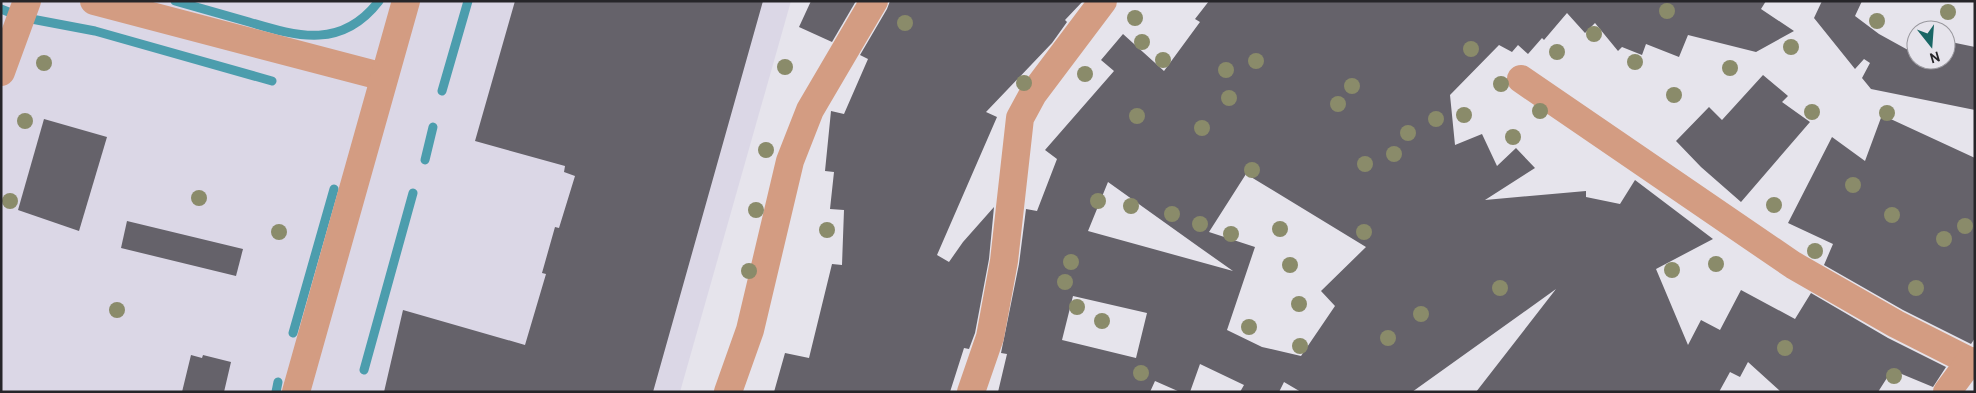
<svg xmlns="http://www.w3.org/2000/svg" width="1976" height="393" viewBox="0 0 1976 393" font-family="Overpass,sans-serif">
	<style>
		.built { fill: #dbd7e6 }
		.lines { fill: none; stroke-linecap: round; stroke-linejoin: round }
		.stream { stroke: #4c9dad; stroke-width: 9 }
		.building { fill: #65626a; fill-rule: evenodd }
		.minor { stroke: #d39c82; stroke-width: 28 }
		.tree { fill: #8a8b6a }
	</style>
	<rect width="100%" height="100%" fill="#e6e4ec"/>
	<polygon class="built" points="1,1 791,1 680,392 1,392"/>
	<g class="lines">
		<g class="stream">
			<path d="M175 1C199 8 224 15 249 22 299 37 342 49 379 1"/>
			<polyline points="1,9 21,17 95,31 272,81"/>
			<polyline points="442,91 468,1"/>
			<polyline points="425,160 433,127"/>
			<polyline points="293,333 334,189"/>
			<polyline points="364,370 413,193"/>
			<polyline points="276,392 278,382"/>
		</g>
	</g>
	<g class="building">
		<polygon points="515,1 763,1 653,392 384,392 403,310 525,345 546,274 542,273 555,227 559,228 575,176 564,172 565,166 475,141"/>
		<polygon points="811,1 856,1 832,42 799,27"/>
		<polygon points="890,1 1083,1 1065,20 1067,22 1052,43 986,112 997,117 937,255 949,262 963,242 994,207 989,259 975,333 969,349 964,348 950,392 774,392 785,353 809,358 832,264 842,265 844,210 830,209 834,172 825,171 831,111 844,114 868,59 860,55 887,9"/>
		<path d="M1209 1H1766L1761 9 1794 31 1756 52 1688 35 1679 57 1646 44 1642 55 1622 47 1618 51 1595 23 1585 33 1567 13 1544 40 1542 38 1528 54 1518 45 1512 52 1499 45 1450 95 1455 145 1482 134 1497 166 1516 148 1535 168 1485 200 1586 191V197L1620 204 1635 180 1713 239 1656 269 1688 345 1701 320 1720 330 1741 290 1795 319 1811 293 1888 338 1946 367 1933 387 1892 370 1878 392H1781L1748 362 1740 377 1730 372 1719 392H1476L1556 289 1412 392H1301L1284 382 1279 392H1240L1244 385 1200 364 1190 392H1180L1155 381 1150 392H998L1007 354 1001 353 1019 264 1026 209 1037 211 1057 159 1045 150 1114 71 1101 60 1123 34 1164 71 1200 22 1195 19ZM1246 174 1366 247 1321 291 1335 306 1301 356 1262 347 1227 330 1255 247 1209 232ZM1108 182 1199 247 1233 271 1088 231ZM1073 296 1147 313 1136 358 1062 340Z"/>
		<polygon points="1822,1 1862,1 1855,16 1879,34 1908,50 1911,33 1916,34 1916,60 1946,60 1946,41 1975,47 1975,110 1871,89 1862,78 1870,63 1864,59 1855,69 1814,18"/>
		<polygon points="1763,75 1788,96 1782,102 1810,122 1741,202 1701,167 1676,141 1709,107 1722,120"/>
		<polygon points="1882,115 1975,158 1975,338 1971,344 1903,310 1824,265 1833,244 1788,223 1832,137 1865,161"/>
		<polygon points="44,119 107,137 79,231 18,210"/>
		<polygon points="127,221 243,249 236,276 121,248"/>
		<polygon points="191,355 202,358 203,355 231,362 224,392 182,392"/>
	</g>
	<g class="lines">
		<g class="minor">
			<polyline points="94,1 384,77"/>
			<polyline points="1,72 27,1"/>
			<polyline points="1521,79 1793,265 1896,324 1975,364"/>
			<polyline points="296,392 406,1"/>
			<polyline points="728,392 750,330 790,161 810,110 874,1"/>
			<polyline points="971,392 990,337 1004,261 1020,118 1033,94 1103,1"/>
			<polyline points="1947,392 1970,361"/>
		</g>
	</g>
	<g class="tree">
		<circle cx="1667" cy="11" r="8"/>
		<circle cx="1948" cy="12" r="8"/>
		<circle cx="1135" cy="18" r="8"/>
		<circle cx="1877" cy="21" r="8"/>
		<circle cx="905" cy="23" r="8"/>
		<circle cx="1594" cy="34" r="8"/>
		<circle cx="1142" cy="42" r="8"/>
		<circle cx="1791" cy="47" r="8"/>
		<circle cx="1471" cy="49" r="8"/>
		<circle cx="1557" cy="52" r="8"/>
		<circle cx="1163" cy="60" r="8"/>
		<circle cx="1256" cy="61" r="8"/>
		<circle cx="1635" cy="62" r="8"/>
		<circle cx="44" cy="63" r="8"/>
		<circle cx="785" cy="67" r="8"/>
		<circle cx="1730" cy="68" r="8"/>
		<circle cx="1226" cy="70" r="8"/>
		<circle cx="1085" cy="74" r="8"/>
		<circle cx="1024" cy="83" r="8"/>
		<circle cx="1501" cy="84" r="8"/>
		<circle cx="1352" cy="86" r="8"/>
		<circle cx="1674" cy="95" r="8"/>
		<circle cx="1229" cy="98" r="8"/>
		<circle cx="1338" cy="104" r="8"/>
		<circle cx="1540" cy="111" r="8"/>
		<circle cx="1812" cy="112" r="8"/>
		<circle cx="1887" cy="113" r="8"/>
		<circle cx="1464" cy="115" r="8"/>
		<circle cx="1137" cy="116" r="8"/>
		<circle cx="1436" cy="119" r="8"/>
		<circle cx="25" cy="121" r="8"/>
		<circle cx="1202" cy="128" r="8"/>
		<circle cx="1408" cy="133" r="8"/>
		<circle cx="1513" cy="137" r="8"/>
		<circle cx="766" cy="150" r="8"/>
		<circle cx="1394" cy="154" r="8"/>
		<circle cx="1365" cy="164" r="8"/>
		<circle cx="1252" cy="170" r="8"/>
		<circle cx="1853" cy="185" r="8"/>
		<circle cx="199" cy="198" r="8"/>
		<circle cx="10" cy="201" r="8"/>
		<circle cx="1098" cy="201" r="8"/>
		<circle cx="1774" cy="205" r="8"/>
		<circle cx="1131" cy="206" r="8"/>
		<circle cx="756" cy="210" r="8"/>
		<circle cx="1172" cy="214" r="8"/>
		<circle cx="1892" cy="215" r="8"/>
		<circle cx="1200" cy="224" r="8"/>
		<circle cx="1965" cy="226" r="8"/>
		<circle cx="1280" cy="229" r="8"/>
		<circle cx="827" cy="230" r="8"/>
		<circle cx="279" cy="232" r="8"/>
		<circle cx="1364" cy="232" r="8"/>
		<circle cx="1231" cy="234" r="8"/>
		<circle cx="1944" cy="239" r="8"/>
		<circle cx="1815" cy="251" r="8"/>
		<circle cx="1071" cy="262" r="8"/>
		<circle cx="1716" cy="264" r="8"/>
		<circle cx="1290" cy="265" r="8"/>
		<circle cx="1672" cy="270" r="8"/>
		<circle cx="749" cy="271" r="8"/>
		<circle cx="1065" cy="282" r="8"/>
		<circle cx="1500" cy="288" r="8"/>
		<circle cx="1916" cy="288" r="8"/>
		<circle cx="1299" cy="304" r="8"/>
		<circle cx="1077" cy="307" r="8"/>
		<circle cx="117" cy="310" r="8"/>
		<circle cx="1421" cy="314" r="8"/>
		<circle cx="1102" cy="321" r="8"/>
		<circle cx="1249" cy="327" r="8"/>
		<circle cx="1388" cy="338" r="8"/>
		<circle cx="1300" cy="346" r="8"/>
		<circle cx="1785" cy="348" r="8"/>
		<circle cx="1141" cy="373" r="8"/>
		<circle cx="1894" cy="376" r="8"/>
	</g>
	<rect width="1976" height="393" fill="none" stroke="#262529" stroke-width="5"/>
	<g transform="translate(1931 45) rotate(163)"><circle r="24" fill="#e6e4ec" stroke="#99989e"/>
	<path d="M0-4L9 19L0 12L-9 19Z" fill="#196665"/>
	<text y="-8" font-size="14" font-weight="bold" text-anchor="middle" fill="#262529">N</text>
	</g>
</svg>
